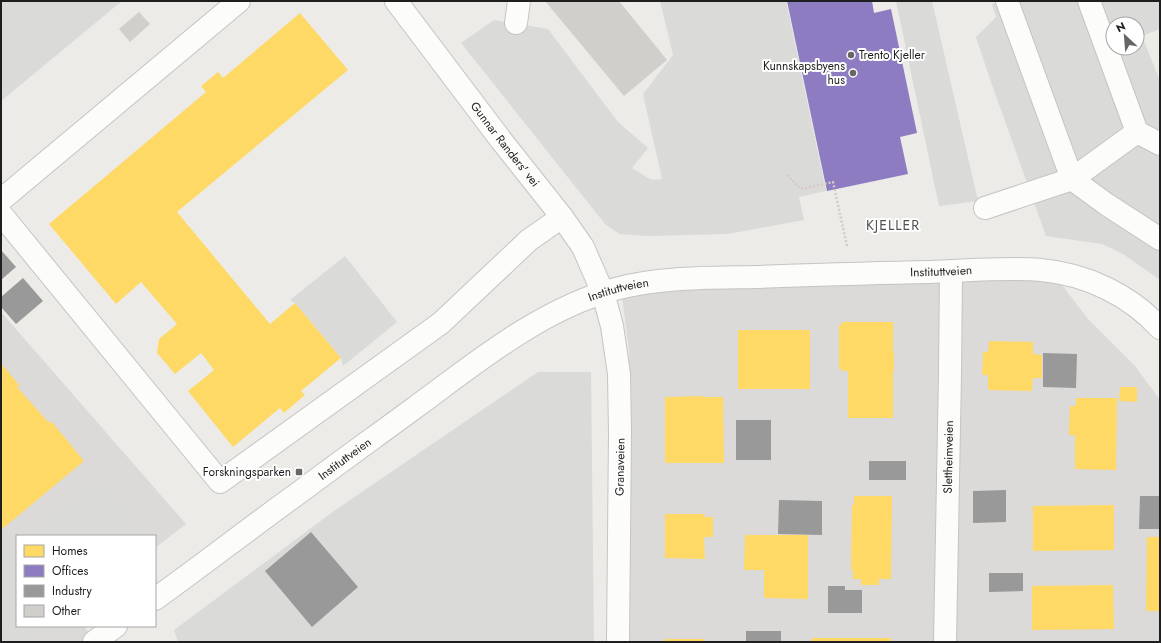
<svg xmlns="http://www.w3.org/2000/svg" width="1161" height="643" viewBox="0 0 1161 643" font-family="Jost,sans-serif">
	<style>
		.residential { fill: #dbdad8 }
		.religious { fill: #dadad8; fill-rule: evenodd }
		.homes { fill: #ffd966 }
		.offices { fill: #8e7cc3 }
		.industry { fill: #999 }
		.building { fill: #d1cfcc }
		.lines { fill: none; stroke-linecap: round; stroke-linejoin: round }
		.minor-casing { stroke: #c5c4c3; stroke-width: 24 }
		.path { stroke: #d6c9c6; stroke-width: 2.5; stroke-dasharray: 2 2; stroke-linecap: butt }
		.minor { stroke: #fcfcfb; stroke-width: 22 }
		.poi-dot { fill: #666664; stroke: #fff; stroke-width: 1.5 }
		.labels { text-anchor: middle; stroke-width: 4; stroke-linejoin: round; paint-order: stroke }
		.poi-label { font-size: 12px; fill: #1e1e1e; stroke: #fff; text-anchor: end }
		.street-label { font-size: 12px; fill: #1e1e1e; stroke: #fff }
		.quarter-label { font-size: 14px; letter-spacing: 1px; fill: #515151; stroke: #fff }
	</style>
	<rect width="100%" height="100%" fill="#ecebe7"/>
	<g class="residential">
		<polygon points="1049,268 1088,319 1135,366 1160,400 1160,642 620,642 630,425 629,352 621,287 619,285 650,271 946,271"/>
		<polygon points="1,312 186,524 155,548 155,536 17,536 17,626 84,626 96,642 1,642"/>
	</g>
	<g class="religious">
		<polygon points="1,1 122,1 1,101"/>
		<polygon points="660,1 786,1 826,191 799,197 804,220 728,234 647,236 620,234 606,225 597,214 461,43 494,20 548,29 618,122 648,148 632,168 648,178 653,180 662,179 643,94 673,55"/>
		<polygon points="896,1 932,1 978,201 939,206"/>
		<path d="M1000 1H1160V29L1142 36 1160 81V280L1123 254 1102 244 1046 236 991 82 976 37 996 17 992 4ZM1113 24H1137V48H1113Z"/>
		<polygon points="345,256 397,322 343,366 341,358 295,303 290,300"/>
		<polygon points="538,372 591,372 594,642 178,642 174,630 334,511"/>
		<polygon points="98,483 142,536 33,536"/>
		<polygon points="17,549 17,626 42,626 22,642 1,642 1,562"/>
	</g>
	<g class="homes">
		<polygon points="300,13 348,70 177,212 270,324 295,303 341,358 301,391 305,395 284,413 280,408 233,447 188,391 214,370 201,353 175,374 157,353 159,339 177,324 141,282 116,304 49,224 206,92 201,86 218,72 223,78"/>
		<polygon points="842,322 893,322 893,353 894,353 894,371 893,371 893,418 848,418 848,371 842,371 842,369 839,369 839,325 842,325"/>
		<rect x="738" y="330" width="72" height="59"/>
		<polygon points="989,341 1033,342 1033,354 1042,355 1042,378 1033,378 1032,391 988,390 988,375 982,375 983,352 988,352"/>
		<polygon points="1,363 19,385 17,387 49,423 51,421 84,461 1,530"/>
		<polygon points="1120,387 1137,387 1137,402 1119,401"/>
		<polygon points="703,396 703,397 723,397 724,463 665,463 665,397"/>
		<polygon points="1076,398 1117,398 1116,470 1075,469 1075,435 1069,435 1070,406 1076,406"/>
		<polygon points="854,496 892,496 891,579 879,579 879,585 861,585 861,579 853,579 853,570 851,570 852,505 854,505"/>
		<polygon points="1114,505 1114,550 1033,551 1033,506"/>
		<polygon points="665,514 705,514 704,517 713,517 713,537 704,537 705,559 665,558"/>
		<polygon points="745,535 808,535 808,599 764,598 764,570 744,570"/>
		<polygon points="1147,537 1160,537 1160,611 1146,611"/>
		<polygon points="1113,585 1114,629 1032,630 1032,586"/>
		<rect x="812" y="638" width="79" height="4"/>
		<rect x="665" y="639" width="39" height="3"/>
	</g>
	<polygon class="offices" points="787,1 872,1 874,13 891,9 917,133 900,137 908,174 827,191"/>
	<g class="industry">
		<polygon points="1,250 16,267 1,280"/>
		<polygon points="23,278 43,301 16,324 1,307 1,297"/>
		<polygon points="1043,353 1077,354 1076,388 1043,387"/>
		<rect x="736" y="420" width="35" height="40"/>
		<rect x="869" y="461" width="37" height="19"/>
		<polygon points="1006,490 1006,522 973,523 973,491"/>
		<polygon points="1140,496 1160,496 1160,529 1139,529"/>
		<polygon points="779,500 822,501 822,535 778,534"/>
		<polygon points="311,532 358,587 312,627 265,571"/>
		<polygon points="989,573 1023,573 1023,591 989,592"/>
		<polygon points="828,586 845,586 845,590 862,590 862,613 828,613"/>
		<rect x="746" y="631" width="35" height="11"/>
	</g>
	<g class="building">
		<polygon points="545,1 619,1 667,60 624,96"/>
		<polygon points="139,12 150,24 130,42 119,29"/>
	</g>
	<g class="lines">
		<g class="minor-casing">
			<g id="minor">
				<path id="s1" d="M396 1 501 140 562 217 583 247 603 293 612 326 619 374 620 433 618 642"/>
				<polyline points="1007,1 1072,179 1106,204 1160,239"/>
				<polyline points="1089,1 1137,132 1160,144"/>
				<polyline points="516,23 519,1"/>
				<polyline points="1,200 239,1"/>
				<polyline points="985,208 1072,179 1137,132"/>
				<polyline points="1,214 220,482 441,323 529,240 562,217"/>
				<path id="s2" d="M155 599C204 564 251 527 300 492 337 464 375 437 413 409 476 363 539 310 615 289 660 277 708 278 755 277 813 275 871 273 929 272 966 271 1004 267 1041 270 1086 274 1130 295 1160 328"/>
				<polyline points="94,642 116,626"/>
				<path id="s3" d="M945 642 950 373 951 272"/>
			</g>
		</g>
		<polyline class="path" points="787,175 801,189 833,182 847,246"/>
		<use href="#minor" class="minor"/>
	</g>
	<g class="poi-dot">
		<circle cx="851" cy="55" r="4"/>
		<circle cx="853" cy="73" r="4"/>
		<rect x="295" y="468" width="8" height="8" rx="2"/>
	</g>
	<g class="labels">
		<g class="poi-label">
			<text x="859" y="59" text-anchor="start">Trento Kjeller</text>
			<text x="845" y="70">Kunnskapsbyens<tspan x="845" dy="14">hus</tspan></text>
			<text x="291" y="476">Forskningsparken</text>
		</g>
		<g class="street-label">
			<text dy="4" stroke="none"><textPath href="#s1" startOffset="180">Gunnar Randers' vei</textPath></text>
			<text dy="4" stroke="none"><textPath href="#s2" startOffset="884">Instituttveien</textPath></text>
			<text dy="4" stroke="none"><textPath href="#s2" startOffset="560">Instituttveien</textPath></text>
			<text dy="4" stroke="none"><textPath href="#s3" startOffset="185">Slettheimveien</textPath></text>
			<text dy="4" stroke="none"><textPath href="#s2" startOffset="236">Instituttveien</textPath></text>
			<text transform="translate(620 467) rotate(-89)" y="4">Granaveien</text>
		</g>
		<g class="quarter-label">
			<text x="893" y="230">KJELLER</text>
		</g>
	</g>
	<rect width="1161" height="643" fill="none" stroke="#1e1e1e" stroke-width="4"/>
	<rect x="16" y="535" width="140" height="92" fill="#ffffff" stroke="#a5a5a5"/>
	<rect x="24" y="545" width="20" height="12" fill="#ffd966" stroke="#a5a5a5"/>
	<text x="52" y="555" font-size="12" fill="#1e1e1e">Homes</text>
	<rect x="24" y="565" width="20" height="12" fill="#8e7cc3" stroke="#a5a5a5"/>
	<text x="52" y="575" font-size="12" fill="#1e1e1e">Offices</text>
	<rect x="24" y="585" width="20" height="12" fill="#999999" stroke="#a5a5a5"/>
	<text x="52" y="595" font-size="12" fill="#1e1e1e">Industry</text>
	<rect x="24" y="605" width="20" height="12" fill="#d1cfcc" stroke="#a5a5a5"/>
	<text x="52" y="615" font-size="12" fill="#1e1e1e">Other</text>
	<g transform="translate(1125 36) rotate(334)"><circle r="19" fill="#ffffff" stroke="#a5a5a5"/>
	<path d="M0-3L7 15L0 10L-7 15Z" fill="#666664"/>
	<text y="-6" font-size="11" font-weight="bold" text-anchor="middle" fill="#1e1e1e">N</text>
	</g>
</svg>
